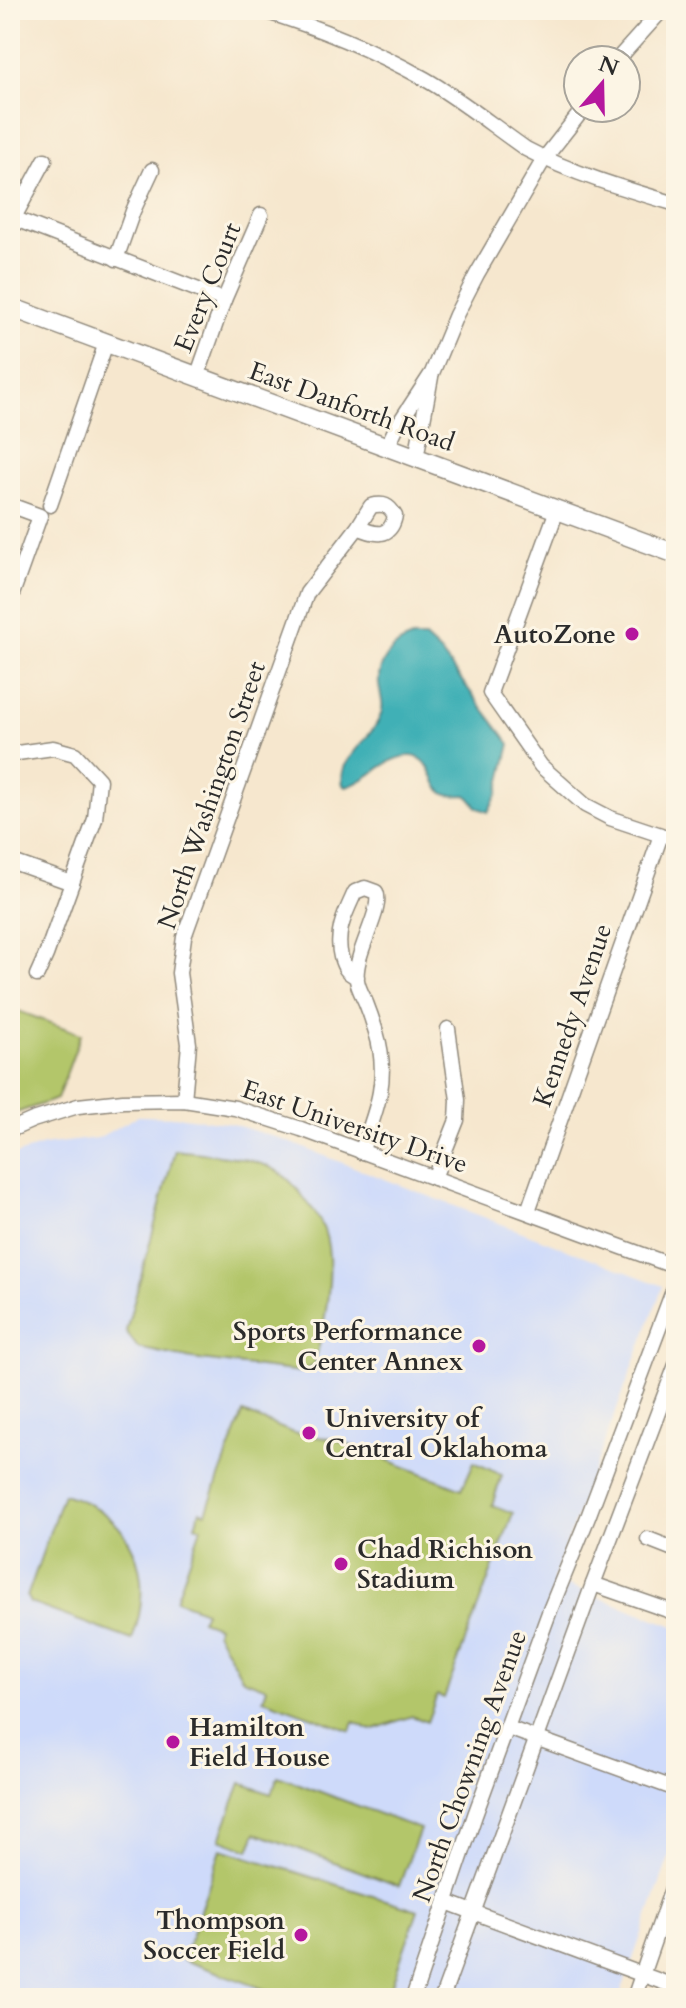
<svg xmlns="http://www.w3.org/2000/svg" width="686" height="2008" viewBox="0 0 686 2008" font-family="Cardo,serif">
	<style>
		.built { fill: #cedafa }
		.green { fill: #b3c66a; stroke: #6f784a; stroke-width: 2 }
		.water { fill: #3fb0b6; stroke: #356e70; stroke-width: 2 }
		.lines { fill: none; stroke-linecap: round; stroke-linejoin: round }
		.minor-casing { stroke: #90897c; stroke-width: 17 }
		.major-casing { stroke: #90897c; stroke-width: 21 }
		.minor { stroke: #fff; stroke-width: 14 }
		.major { stroke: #fff; stroke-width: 18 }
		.poi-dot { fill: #b5179e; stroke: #fcf5e5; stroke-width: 3 }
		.labels { text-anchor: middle; stroke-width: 6; stroke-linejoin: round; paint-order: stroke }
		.street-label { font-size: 26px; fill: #2b2b2b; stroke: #fcf5e5 }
		.poi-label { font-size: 26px; font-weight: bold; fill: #2b2b2b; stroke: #fcf5e5; text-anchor: end }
	</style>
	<rect width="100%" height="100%" fill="#fcf5e5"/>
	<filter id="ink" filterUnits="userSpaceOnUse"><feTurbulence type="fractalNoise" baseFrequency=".0125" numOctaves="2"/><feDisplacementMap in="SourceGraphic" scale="16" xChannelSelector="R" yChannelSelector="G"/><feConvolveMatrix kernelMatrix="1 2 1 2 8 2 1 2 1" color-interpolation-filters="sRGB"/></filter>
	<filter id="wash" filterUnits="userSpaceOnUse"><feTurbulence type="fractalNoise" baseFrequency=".006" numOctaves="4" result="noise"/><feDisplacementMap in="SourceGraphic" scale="32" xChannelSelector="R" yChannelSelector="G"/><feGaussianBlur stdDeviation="1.8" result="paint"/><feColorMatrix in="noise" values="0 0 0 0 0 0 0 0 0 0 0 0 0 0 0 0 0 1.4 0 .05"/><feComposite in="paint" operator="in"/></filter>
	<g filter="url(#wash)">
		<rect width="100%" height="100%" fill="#f6e7ce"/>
		<polygon class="built" points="138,1116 183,1117 232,1124 278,1138 663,1286 553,1580 676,1627 676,1838 619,1998 10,1998 10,1157 43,1145 98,1138"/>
		<g class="green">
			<polygon points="10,1008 81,1034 57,1099 10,1115"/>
			<path d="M175 1150C205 1154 239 1155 267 1166 283 1172 295 1185 304 1198 312 1208 320 1218 324 1230 337 1266 324 1329 314 1365L301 1372 192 1359 138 1348 126 1331Z"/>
			<polygon points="243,1413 294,1433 336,1440 462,1489 474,1462 502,1475 492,1505 513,1513 444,1698 437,1695 427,1722 412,1716 371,1730 354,1722 351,1731 263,1699 267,1688 243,1679 216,1632 217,1626 201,1620 205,1611 176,1600 201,1528 195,1525 200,1511 206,1513"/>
			<path d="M63 1494C134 1514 156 1574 132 1640L30 1603 27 1597Z"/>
			<polygon points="278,1776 420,1829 399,1886 256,1833 249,1850 220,1839 241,1783 271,1794"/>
			<polygon points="221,1849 418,1910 387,1998 289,1998 183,1960"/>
		</g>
		<path class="water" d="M412 638H425L440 652 510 744 498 793 488 812 478 808 467 795C462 795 452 796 448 795 429 788 435 755 409 756 386 757 367 782 346 787L343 785C337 758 368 743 378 721 386 706 381 700 379 685 377 662 392 645 412 638Z"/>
	</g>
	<g filter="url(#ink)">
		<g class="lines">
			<g class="minor-casing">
				<g id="minor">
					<path d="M261 10C318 27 373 50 425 79 460 99 493 126 526 149 573 174 625 189 676 204"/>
					<polyline points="617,60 662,10"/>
					<polyline points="13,218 224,300"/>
					<polyline points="10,225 45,160"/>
					<polyline points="116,259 133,211 152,170"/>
					<polyline points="197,377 224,300 261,215"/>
					<polyline points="387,447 396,428 432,373 456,315 477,274 544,159 584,108"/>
					<polyline points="416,458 431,377"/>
					<polyline points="10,505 40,516 10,600"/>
					<polyline points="50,505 106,343"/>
					<polyline points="10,754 53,748 75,754 99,780 95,819 46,955 37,975"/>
					<polyline points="10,861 72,883"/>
					<path d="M357 977C347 973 344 967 341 957 335 932 345 914 355 892L365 888 376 892C384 910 353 954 357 980 358 988 363 996 366 1003 370 1013 373 1022 376 1032 390 1077 377 1110 361 1152"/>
					<path d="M184 1100 189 1044 179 973 184 937 307 593 358 527C375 535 390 539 395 516 389 505 384 503 371 506L358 527"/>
					<polyline points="10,1130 33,1120 78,1106 123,1101 184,1100 235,1108 301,1129 676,1267"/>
					<polyline points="434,1178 457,1120 458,1100 448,1029"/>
					<polyline points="528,1211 661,835 610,818 585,805 541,766 490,693 557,510"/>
					<polyline points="648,1539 676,1550"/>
					<polyline points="593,1584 676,1613"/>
					<polyline points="508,1728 676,1789"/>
					<polyline points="446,1902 676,1987"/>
					<polyline points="413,1998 475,1815 550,1610 588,1517 676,1283"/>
					<polyline points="442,1998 593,1584 676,1365"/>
					<polyline points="634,1998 676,1877"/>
				</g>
			</g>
			<g class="major-casing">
				<polyline id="major" points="10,307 676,554"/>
			</g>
			<use href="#minor" class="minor"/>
			<use href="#major" class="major"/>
		</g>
	</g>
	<g class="poi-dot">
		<circle cx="632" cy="634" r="8"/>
		<circle cx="479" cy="1346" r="8"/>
		<circle cx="309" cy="1433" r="8"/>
		<circle cx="341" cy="1564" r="8"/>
		<circle cx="173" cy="1742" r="8"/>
		<circle cx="301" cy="1935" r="8"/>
	</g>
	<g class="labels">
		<g class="street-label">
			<text transform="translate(207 287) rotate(-68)" y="9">Every Court</text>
			<text transform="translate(352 406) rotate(20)" y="9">East Danforth Road</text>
			<text transform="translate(211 795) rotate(-71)" y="9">North Washington Street</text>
			<text transform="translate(572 1015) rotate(-71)" y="9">Kennedy Avenue</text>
			<text transform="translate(355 1126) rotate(19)" y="9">East University Drive</text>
			<text transform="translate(469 1766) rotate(-70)" y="9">North Chowning Avenue</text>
		</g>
		<g class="poi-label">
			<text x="616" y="643">AutoZone</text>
			<text x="463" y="1340">Sports Performance<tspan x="463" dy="30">Center Annex</tspan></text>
			<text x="325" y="1427" text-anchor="start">University of<tspan x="325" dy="30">Central Oklahoma</tspan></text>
			<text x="357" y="1558" text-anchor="start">Chad Richison<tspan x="357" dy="30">Stadium</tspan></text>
			<text x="189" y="1736" text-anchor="start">Hamilton<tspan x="189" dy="30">Field House</tspan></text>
			<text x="285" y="1929">Thompson<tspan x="285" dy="30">Soccer Field</tspan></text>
		</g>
	</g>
	<rect width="686" height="2008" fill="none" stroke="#fcf5e5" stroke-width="40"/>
	<g transform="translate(602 84) rotate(20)"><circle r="38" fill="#fcf5e5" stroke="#a8a49b" stroke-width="2"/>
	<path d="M0-6L14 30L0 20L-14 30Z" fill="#b5179e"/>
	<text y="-12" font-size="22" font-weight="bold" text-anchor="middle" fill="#2b2b2b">N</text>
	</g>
</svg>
